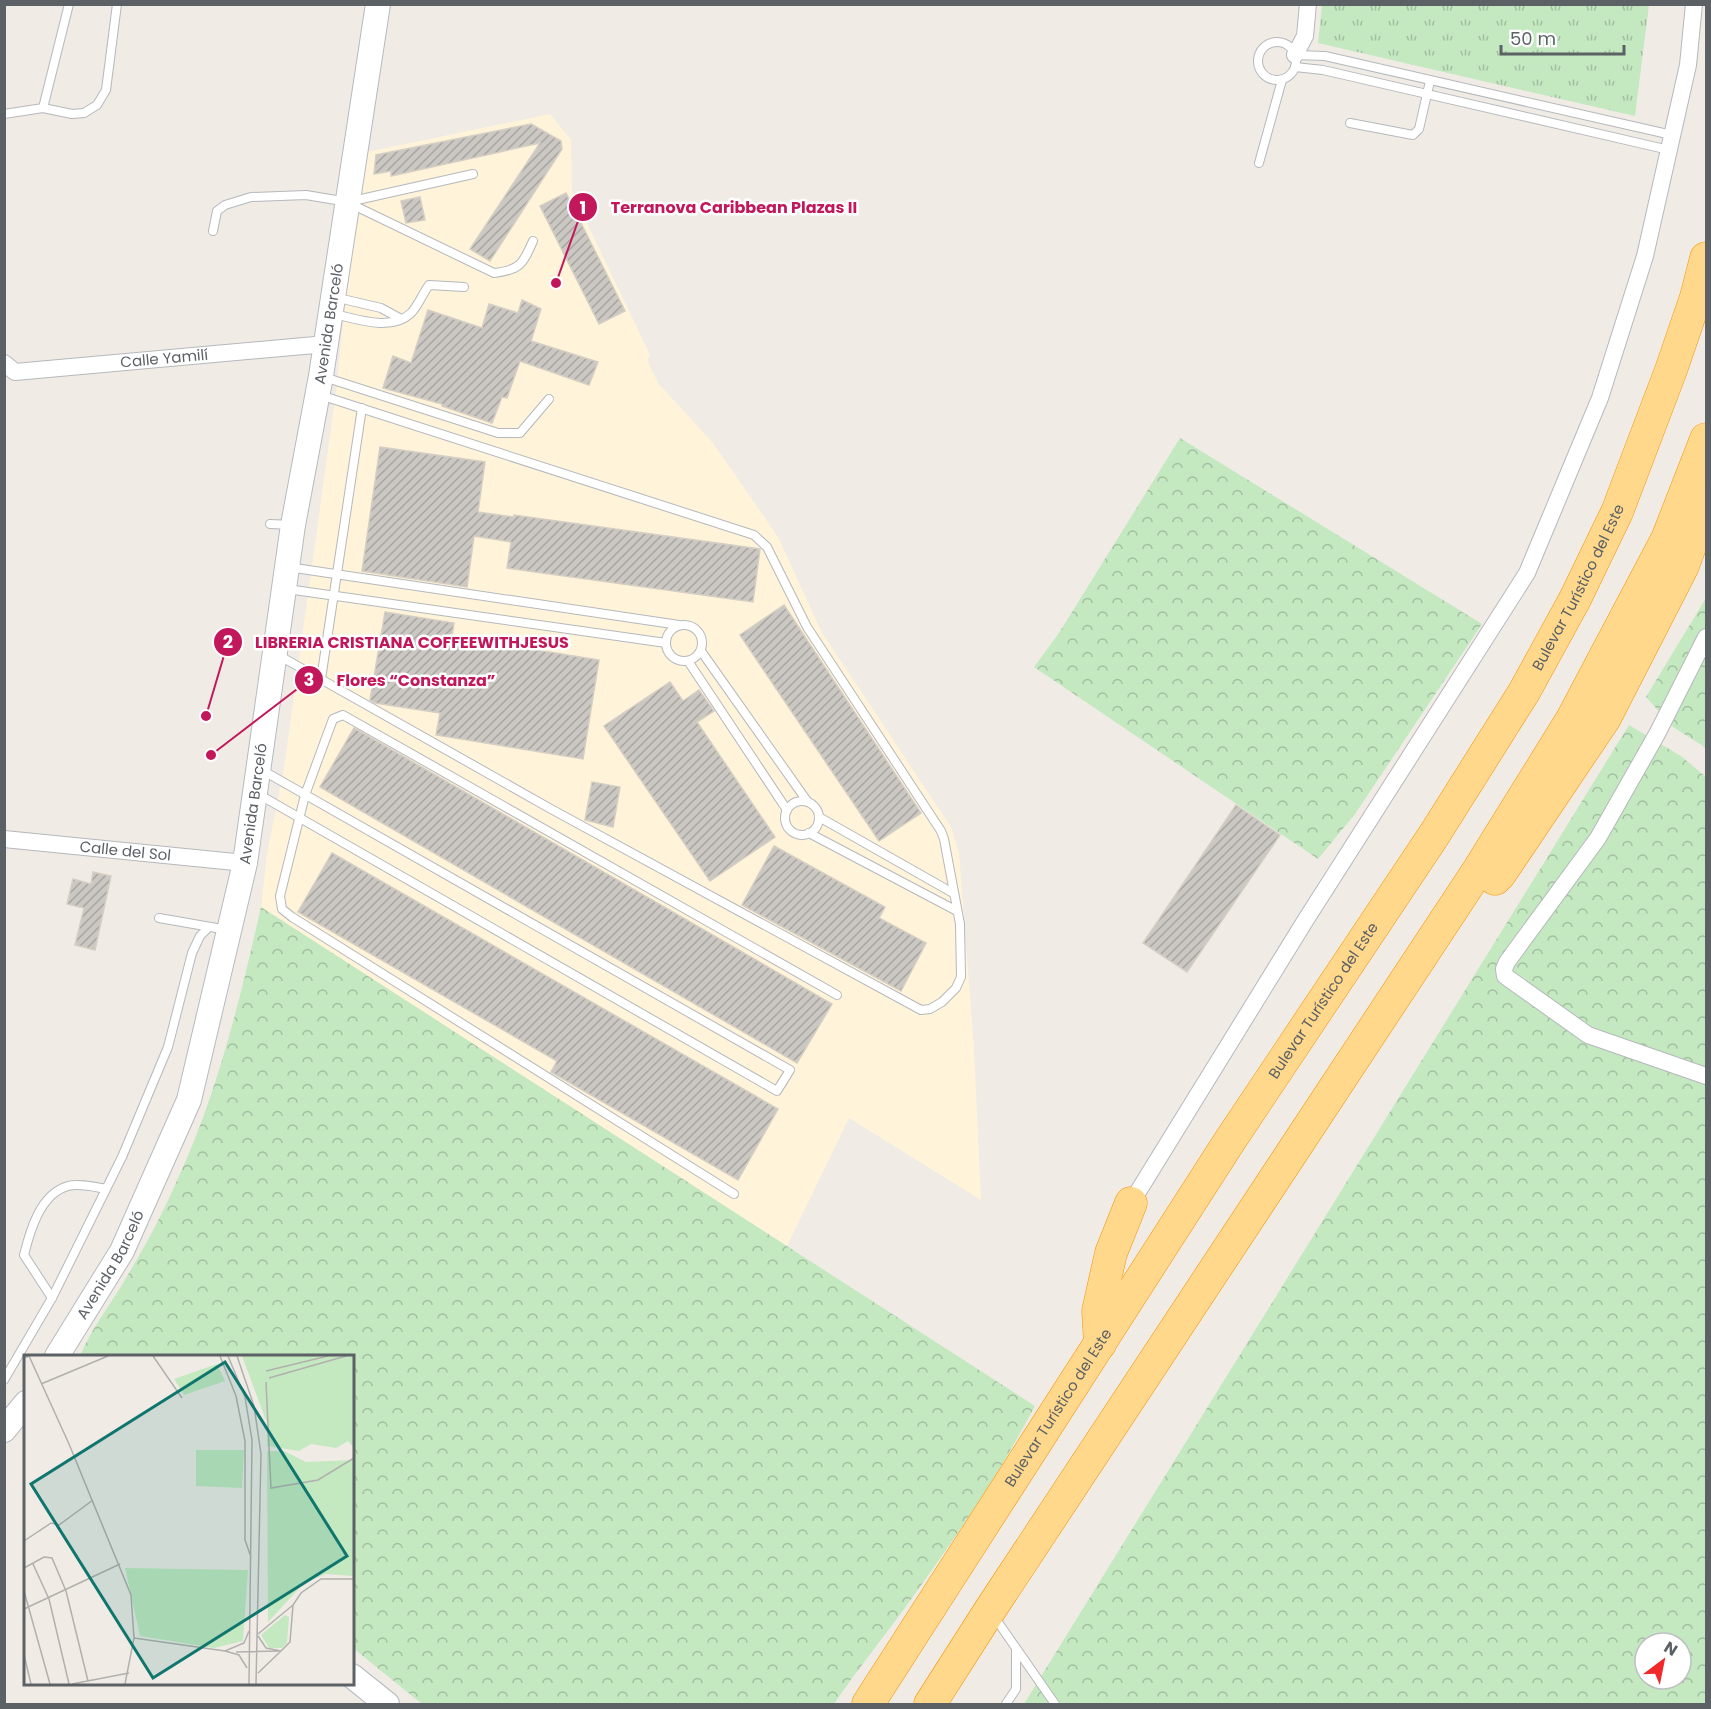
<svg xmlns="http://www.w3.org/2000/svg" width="1711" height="1709" viewBox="0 0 1711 1709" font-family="Poppins,sans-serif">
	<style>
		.commercial { fill: #fff3da }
		.grass { fill: url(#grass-tufts) }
		.forest { fill: url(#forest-crowns); fill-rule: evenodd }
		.building { fill: url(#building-hatch); stroke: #d5cec3; stroke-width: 1.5 }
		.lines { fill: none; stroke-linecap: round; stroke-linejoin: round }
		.lane-casing { stroke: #b5b8bc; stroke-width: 10 }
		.street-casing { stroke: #b5b8bc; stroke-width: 18 }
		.secondary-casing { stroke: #b6babf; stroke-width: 26 }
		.highway-casing { stroke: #f49300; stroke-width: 33 }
		.lane { stroke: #fff; stroke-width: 8 }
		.street { stroke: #fff; stroke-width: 16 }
		.secondary { stroke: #fff; stroke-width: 24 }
		.highway { stroke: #ffd88c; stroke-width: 32 }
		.labels { text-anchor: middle; stroke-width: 5; stroke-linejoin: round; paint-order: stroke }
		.street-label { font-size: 15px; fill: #5c6166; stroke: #fff }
		.inset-road { fill: none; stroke: #b1b0ae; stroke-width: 1.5 }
		.view { fill: #0f766e; fill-opacity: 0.15; stroke: #0f766e; stroke-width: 3 }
		.inset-edge { fill: none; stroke: #5c6166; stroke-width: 3 }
		.leader { fill: none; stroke: #c2185b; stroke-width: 2 }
		.callout-dot { fill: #c2185b; stroke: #fff; stroke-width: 2 }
		.mark-label { font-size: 18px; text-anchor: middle; font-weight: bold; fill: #fff }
		.callout-label { font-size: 16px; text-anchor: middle; font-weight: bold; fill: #c2185b; stroke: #fff; stroke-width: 5; stroke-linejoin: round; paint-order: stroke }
	</style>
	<defs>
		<pattern id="grass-tufts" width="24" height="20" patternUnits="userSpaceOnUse" patternTransform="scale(1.5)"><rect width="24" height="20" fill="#c4e8c0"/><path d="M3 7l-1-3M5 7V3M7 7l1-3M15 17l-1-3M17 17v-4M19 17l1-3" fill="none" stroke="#a2bfa0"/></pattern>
		<pattern id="forest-crowns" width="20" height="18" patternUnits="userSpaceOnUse" patternTransform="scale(1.5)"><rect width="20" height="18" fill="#c4e8c0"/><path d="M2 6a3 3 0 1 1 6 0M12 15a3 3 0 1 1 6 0" fill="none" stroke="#a2bfa0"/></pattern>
		<pattern id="building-hatch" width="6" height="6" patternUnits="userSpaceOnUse" patternTransform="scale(1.5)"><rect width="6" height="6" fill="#cbc7c2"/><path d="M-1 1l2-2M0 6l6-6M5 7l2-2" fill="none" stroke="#a8a5a1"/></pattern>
	</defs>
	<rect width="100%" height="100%" fill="#f0ece5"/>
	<polygon class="commercial" points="550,114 571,140 572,192 650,355 647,360 658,383 713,443 778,537 821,631 951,827 959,853 974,1048 981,1200 849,1118 787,1246 261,907 267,854 284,768 336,392 355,211 367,152"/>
	<polygon class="grass" points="1322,5 1649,5 1635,116 1318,43"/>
	<g class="forest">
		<polygon points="1180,438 1482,624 1355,814 1318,859 1034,667 1059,633"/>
		<polygon points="1706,598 1706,748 1673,727 1646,697"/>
		<path d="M1629 725 1681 756 1706 777V1704H1024ZM1645 1643H1681V1679H1645Z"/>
		<path d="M261 907 1035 1406C998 1476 953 1541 907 1605 883 1638 857 1670 834 1704H422L353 1648 352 1356H80C91 1329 111 1304 126 1278 144 1248 161 1217 175 1185 217 1096 239 1003 261 907Z"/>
	</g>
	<g class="building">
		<polygon points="531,124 561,141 562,149 490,261 470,249 540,143 391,176 391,171 374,174 376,155"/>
		<polygon points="566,193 625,311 599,324 540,206"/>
		<polygon points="420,197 425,220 406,223 401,201"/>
		<polygon points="522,300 541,309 531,341 598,362 589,385 520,361 507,398 502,397 492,423 442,406 442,404 383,388 393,356 411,363 428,310 482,328 489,304 518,313"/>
		<polygon points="380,447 485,462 478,512 514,517 514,515 760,549 753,602 507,568 511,542 474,536 467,587 362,571"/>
		<polygon points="784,605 921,813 879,841 740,635"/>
		<polygon points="385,612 454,623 452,636 599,660 583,759 436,735 440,713 375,703 370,700"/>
		<polygon points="670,682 683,701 699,690 714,711 697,722 775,837 710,881 604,726"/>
		<polygon points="354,728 832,1004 797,1063 320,787"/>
		<polygon points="592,782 620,787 613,827 585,820"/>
		<polygon points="1236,805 1280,835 1187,972 1143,943"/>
		<polygon points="774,846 885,907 879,918 926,943 901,991 742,905"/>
		<polygon points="332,853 778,1109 738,1180 551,1072 557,1061 298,912"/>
		<polygon points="93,872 111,876 95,950 75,945 84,908 67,904 73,879 91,884"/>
	</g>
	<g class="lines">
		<g class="lane-casing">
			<g id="lane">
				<circle cx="1277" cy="61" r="19"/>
				<polyline points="1295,55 1325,56 1672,135"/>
				<polyline points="1295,67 1323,70 1669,150"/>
				<polyline points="43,108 72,114 84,113 97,105 106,90 117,4"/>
				<polyline points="4,114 43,108 69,4"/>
				<polyline points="1350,123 1413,135 1419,129 1430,81"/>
				<polyline points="1259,163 1282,80"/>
				<path d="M351 204 494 273C520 270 523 264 533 241"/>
				<polyline points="213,231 217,211 225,205 251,197 306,195 348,202 473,174"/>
				<polyline points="334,297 381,308 401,319"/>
				<path d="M334 314C357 319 391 332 411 313 418 306 423 293 429 285L464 287"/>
				<polyline points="324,377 498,433 520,433 549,399"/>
				<polyline points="270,524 292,525"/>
				<polyline points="288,567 679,625"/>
				<polyline points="287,589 666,643"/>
				<circle cx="684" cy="643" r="18"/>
				<polyline points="701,651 807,801"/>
				<polyline points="278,655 551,809 921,1010 930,1009 942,1002 956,988 961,977 960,924 944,839 941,831 807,627 767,547 754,535 320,395"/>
				<polyline points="688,661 787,810"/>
				<polyline points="321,679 362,408"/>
				<polyline points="258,794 777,1091 790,1070 260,769"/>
				<circle cx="802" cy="818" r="17"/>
				<polyline points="819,817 953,893"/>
				<polyline points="809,833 957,911"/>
				<polyline points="159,918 228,930"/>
				<polyline points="734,1194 292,917 282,909 280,896 305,795 333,719 343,715 837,995"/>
				<path d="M52 1298 24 1255C30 1231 40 1194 68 1186 79 1183 95 1187 106 1189"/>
				<polyline points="4,1380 52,1298 122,1157 168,1047 192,953 200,936 208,928"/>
				<polyline points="993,1615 1055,1704"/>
				<polyline points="1006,1704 1016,1689 1016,1651"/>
			</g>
		</g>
		<g class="street-casing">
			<g id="street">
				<polyline points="1295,55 1305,36 1308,4"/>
				<path id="s1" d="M4 363 15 372 326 344"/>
				<polyline points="1706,637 1657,734 1598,838 1507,962 1504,969 1505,976 1588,1035 1706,1076"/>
				<path id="s2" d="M4 839 245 863"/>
				<polyline points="1131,1203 1305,921 1527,573 1600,398 1645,256 1688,65 1694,4"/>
			</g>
		</g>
		<g class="secondary-casing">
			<g id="secondary">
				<path id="s3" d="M57 1356 122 1251 189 1100 245 863 293 525 321 376 378 4"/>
				<polyline points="4,1430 26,1403"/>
				<polyline points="352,1676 387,1704"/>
			</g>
		</g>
		<g class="highway-casing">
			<g id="highway">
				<polyline points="1495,879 1500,874 1605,718 1683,566 1706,502"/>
				<polyline points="1100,1344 1098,1311 1111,1253 1131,1203"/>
				<path id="s4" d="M868 1704 1229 1142 1434 835 1524 692 1575 599 1617 512 1671 370 1696 297 1706 258"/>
				<polyline points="930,1704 990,1610 1479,869 1572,719 1667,539 1706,439"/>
			</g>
		</g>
		<use href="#lane" class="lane"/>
		<use href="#street" class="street"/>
		<use href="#secondary" class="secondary"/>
		<use href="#highway" class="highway"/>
	</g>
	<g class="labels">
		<g class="street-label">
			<text dy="5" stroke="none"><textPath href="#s3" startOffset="1078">Avenida Barceló</textPath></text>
			<text dy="5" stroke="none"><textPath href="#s1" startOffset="164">Calle Yamilí</textPath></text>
			<text dy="5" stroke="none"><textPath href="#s4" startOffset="1324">Bulevar Turístico del Este</textPath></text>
			<text dy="5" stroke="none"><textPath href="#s3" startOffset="592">Avenida Barceló</textPath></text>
			<text dy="5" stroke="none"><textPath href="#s2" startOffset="122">Calle del Sol</textPath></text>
			<text dy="5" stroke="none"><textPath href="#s4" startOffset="838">Bulevar Turístico del Este</textPath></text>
			<text dy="5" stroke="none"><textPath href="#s3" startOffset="106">Avenida Barceló</textPath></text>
			<text dy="5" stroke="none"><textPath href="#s4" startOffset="352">Bulevar Turístico del Este</textPath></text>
		</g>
	</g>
	<g transform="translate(24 1355)">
		<rect width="330" height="330" fill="#f0ece5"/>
		<path d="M193 9 201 26 160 40 150 24ZM261 260 265 262 263 288 258 293H245L237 280Z" fill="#c4e8c0"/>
		<path d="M218 1H330V93L324 86 312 93 287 89 275 96 243 91V68ZM172 95H220L218 133 172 131ZM243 96H260L282 107 330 105V221L302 219 280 228 244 267ZM101 213 224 215 219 286 190 293 116 281Z" fill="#c4e8c0"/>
		<path class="inset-road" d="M129 1 158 43M196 1 212 41 221 86V185M204 1 221 42 228 85 225 329M213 1 230 51 237 99 232 329M0 3 5 1 45 89 107 240 110 283 101 329M242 16 304 1M245 23 322 1M242 27 247 133 294 125 330 103M17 29 84 1M221 185 227 202M0 186 27 168 35 170 69 145M9 209 25 244 45 329M0 213 20 202 28 203 42 236 64 326M0 236 26 329M0 254 96 209M234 279 269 250M234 281 242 293 257 296M110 283 201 296M201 296 220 288 225 276M201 296 215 300 223 313M212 297 257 296 266 287 269 250 277 238 297 224H330M0 300 7 329M234 318 257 296M48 329 105 318"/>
		<path class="view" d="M201 7 323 201 129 323 7 129Z"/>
		<rect width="330" height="330" class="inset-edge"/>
	</g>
	<path class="leader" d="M556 283L583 207M206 716L228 642M211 755L309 680"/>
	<g class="callout-dot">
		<circle cx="556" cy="283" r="6"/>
		<circle cx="206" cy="716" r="6"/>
		<circle cx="211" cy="755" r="6"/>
		<circle cx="583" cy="207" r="15"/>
		<circle cx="228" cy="642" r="15"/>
		<circle cx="309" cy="680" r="15"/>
	</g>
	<g class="mark-label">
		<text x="583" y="214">1</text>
		<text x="228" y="648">2</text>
		<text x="309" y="686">3</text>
	</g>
	<g class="callout-label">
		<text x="734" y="213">Terranova Caribbean Plazas II</text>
		<text x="412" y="648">LIBRERIA CRISTIANA COFFEEWITHJESUS</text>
		<text x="416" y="686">Flores “Constanza”</text>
	</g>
	<rect width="1711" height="1709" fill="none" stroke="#5c6166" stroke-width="12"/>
	<g transform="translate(1663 1661) rotate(32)"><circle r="28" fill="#ffffff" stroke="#bec0c2" stroke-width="1.5"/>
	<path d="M0-4.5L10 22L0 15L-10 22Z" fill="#f1292a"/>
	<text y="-9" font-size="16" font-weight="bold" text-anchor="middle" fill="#5c6166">N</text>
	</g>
	<path d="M1501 45v9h123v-9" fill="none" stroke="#5c6166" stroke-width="3"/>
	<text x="1510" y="45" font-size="18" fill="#5c6166" stroke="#ffffff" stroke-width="4.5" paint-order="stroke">50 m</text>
</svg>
